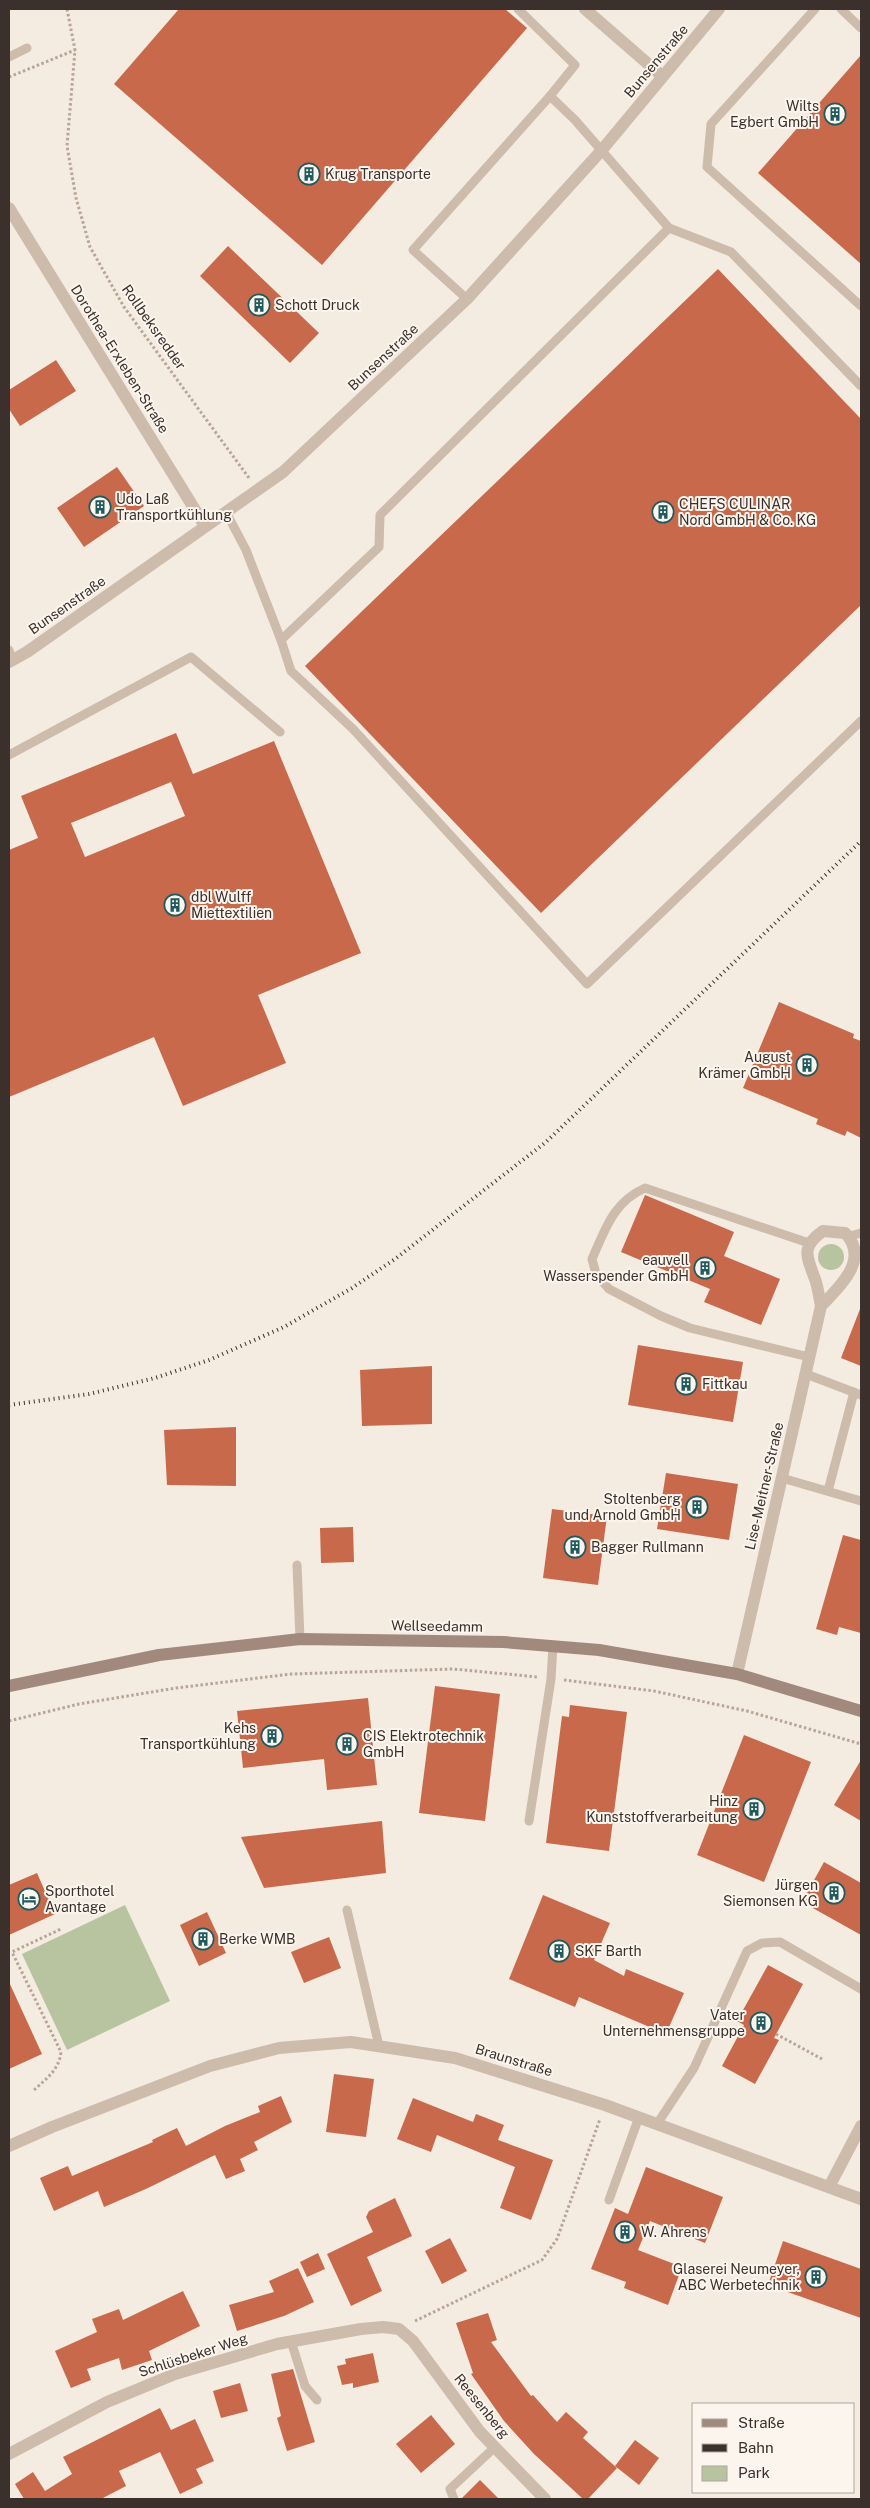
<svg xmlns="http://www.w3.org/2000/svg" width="870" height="2508" viewBox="0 0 870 2508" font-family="'Public Sans',sans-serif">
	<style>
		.green { fill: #b8c4a0 }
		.building { fill: #c8694b; fill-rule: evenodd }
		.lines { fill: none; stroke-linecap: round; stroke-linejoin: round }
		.path { stroke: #b9a596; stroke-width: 3; stroke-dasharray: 2.5 2.5; stroke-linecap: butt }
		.service { stroke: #cdbbac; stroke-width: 9 }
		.minor { stroke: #cdbbac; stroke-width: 12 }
		.secondary { stroke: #a18a7d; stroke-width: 12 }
		.rail { stroke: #3b302b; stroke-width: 4; stroke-dasharray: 1 4; stroke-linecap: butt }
		.labels { text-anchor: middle; stroke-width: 4; stroke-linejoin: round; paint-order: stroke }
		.street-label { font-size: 14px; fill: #3b302b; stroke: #fbf5ee }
		.poi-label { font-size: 14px; fill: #3b302b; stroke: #fbf5ee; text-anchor: start }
	</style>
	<rect width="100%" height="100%" fill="#f4ebe1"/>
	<g class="green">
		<circle cx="831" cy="1257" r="13"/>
		<polygon points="125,1905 170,2001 67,2050 22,1954"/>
	</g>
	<g class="building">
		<polygon points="179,9 505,9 527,28 322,265 114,84"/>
		<polygon points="861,55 861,264 758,173"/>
		<polygon points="228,246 319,333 290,363 200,276"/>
		<polygon points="718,269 861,419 861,605 541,913 305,666"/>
		<polygon points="56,360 76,391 20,426 9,409 9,390"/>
		<polygon points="117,467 144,506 84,547 57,508"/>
		<path d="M176 733 193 774 274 741 361 953 258 995 286 1063 183 1106 154 1037 9 1097V850L38 838 21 796ZM171 782 185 816 85 857 71 823Z"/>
		<polygon points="779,1002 854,1034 853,1038 861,1041 861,1138 847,1131 845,1136 816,1124 818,1119 743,1088"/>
		<polygon points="645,1195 734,1232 724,1256 780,1279 761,1325 704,1302 710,1289 621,1252"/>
		<polygon points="860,1309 861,1309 861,1366 841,1358"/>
		<polygon points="638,1345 743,1362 733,1422 628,1405"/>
		<polygon points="432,1366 432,1424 362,1426 360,1370"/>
		<polygon points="236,1427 236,1486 167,1485 164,1430"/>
		<polygon points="666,1473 738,1484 729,1540 657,1529"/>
		<polygon points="552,1509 607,1516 598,1585 543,1578"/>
		<polygon points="353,1527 354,1562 321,1563 320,1528"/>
		<polygon points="843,1535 861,1540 861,1633 839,1627 837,1635 816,1629"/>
		<polygon points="435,1686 500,1694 485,1821 419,1813"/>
		<polygon points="368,1698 377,1785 327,1790 324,1759 243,1768 237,1711"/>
		<polygon points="570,1705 627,1712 609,1851 546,1843 562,1716 569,1717"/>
		<polygon points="744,1735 811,1762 764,1882 697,1855"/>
		<polygon points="861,1760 861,1821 834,1805"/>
		<polygon points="382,1821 386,1873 264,1888 241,1837"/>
		<polygon points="824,1862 861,1883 861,1935 802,1902"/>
		<polygon points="37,1873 55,1914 9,1935 9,1885"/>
		<polygon points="543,1895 610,1923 594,1960 624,1976 626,1969 684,1993 666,2034 579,1997 575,2007 509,1979"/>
		<polygon points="207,1912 226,1953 199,1966 180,1925"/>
		<polygon points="329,1937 341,1968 304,1983 291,1952"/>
		<polygon points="768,1965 803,1984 774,2038 779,2040 755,2084 722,2066 744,2025 737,2021"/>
		<polygon points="9,1982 42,2054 9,2069"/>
		<polygon points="334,2074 374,2079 366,2137 326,2132"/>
		<polygon points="281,2096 292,2122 254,2142 258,2150 240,2159 245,2171 226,2179 215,2155 148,2188 104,2207 98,2191 54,2211 40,2178 68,2166 72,2176 153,2142 152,2140 177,2128 186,2146 225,2126 260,2112 258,2106"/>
		<polygon points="413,2098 473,2122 476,2114 504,2125 498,2140 553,2160 531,2220 500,2208 515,2167 437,2135 431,2152 397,2139"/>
		<polygon points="646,2167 723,2197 705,2243 650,2221 638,2250 682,2267 668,2305 624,2288 626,2282 591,2269 615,2208 628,2214"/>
		<polygon points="395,2198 412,2236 367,2257 382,2291 351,2306 327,2254 373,2232 366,2217 369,2211"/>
		<polygon points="450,2238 467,2271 442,2284 425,2251"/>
		<polygon points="783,2241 861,2269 861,2318 768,2285"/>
		<polygon points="318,2253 325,2269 307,2277 300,2262"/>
		<polygon points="298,2268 314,2302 284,2316 237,2331 229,2305 274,2292 269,2281"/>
		<polygon points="183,2291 200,2326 149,2351 152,2360 122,2370 119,2358 87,2369 91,2380 71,2388 55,2351 97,2332 92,2319 119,2309 123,2320"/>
		<polygon points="488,2313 497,2340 491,2342 531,2396 533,2395 557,2422 566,2412 588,2432 583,2438 617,2468 588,2499 583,2499 534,2454 504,2421 471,2374 473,2373 456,2323"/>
		<polygon points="373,2353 379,2382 353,2388 353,2383 342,2385 337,2366 346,2364 345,2359"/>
		<polygon points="293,2369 315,2442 287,2451 277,2418 281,2416 271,2374"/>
		<polygon points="240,2383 248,2411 221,2418 213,2391"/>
		<polygon points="160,2408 171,2430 195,2419 214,2461 196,2469 203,2483 180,2494 160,2452 119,2471 126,2486 101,2499 24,2499 15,2484 33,2472 45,2491 72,2474 63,2457"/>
		<polygon points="431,2415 455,2444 421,2473 396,2444"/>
		<polygon points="635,2440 659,2458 639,2485 615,2466"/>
		<polygon points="480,2480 499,2499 461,2499"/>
	</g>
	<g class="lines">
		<g class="path">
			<polyline points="67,9 75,50 67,146 76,198 90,247 124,307 249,478"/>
			<polyline points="9,77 75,50"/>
			<polyline points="564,1680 654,1691 747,1711 861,1744"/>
			<polyline points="9,1721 79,1704 176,1688 291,1674 453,1669 538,1677"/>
			<polyline points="776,2034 822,2059"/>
			<path d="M34 2090C47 2078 59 2070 61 2052L12 1952 61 1929"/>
			<polyline points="415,2321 542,2260 557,2239 600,2119"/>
		</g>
		<g class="service">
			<polyline points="518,9 575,65 550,96"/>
			<polyline points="815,9 711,124 707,167 861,306"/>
			<polyline points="841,9 861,28"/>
			<polyline points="9,57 27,48"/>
			<polyline points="467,299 413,250 550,96 575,120 669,228 731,252 861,386"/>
			<polyline points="226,512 246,550 281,640 379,547 380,515 669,228"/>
			<polyline points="281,640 291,671 353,729 587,984 861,721"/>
			<polyline points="9,650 12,661"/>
			<polyline points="9,755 191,657 280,732"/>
			<polyline points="850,1236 861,1233"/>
			<path d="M809 1357 690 1328 661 1316 609 1289 596 1274 592 1259C605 1230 613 1202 645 1188L809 1243"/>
			<polyline points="806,1374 861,1395"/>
			<polyline points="782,1478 861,1501"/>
			<polyline points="828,1491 854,1392"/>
			<polyline points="297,1565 300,1639"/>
			<polyline points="529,1821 551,1679 553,1646"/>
			<polyline points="347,1910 379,2046"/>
			<polyline points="657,2124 694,2068 747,1951 762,1943 780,1942 861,1989"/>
			<polyline points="609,2200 639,2117"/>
			<polyline points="291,2341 305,2386 317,2400"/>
			<polyline points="454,2499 450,2489 495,2447"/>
		</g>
		<g class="minor">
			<polyline points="585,9 662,76"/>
			<polyline points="9,208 205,526"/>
			<polyline points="9,662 27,652 283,472 467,299 601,151 719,9"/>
			<path d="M737 1674 821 1306C841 1286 870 1258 845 1233L823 1231C800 1247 807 1257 815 1279 818 1287 819 1297 821 1306"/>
			<polyline points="9,2146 52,2127 210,2066 279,2048 351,2042 455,2058 605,2105 861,2199"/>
			<polyline points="829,2187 861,2126"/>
			<polyline points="9,2454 107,2402 175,2374 277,2344 361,2329 383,2327 399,2329 413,2341 480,2432 545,2499"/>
		</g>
		<polyline class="secondary" points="9,1686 159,1655 300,1639 503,1642 599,1650 737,1674 861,1711"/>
		<polyline class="rail" points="9,1405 89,1394 155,1378 209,1360 284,1327 352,1288 395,1259 546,1142 861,841"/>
	</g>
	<defs>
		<g id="building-ring" transform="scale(1.125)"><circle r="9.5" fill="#fbf5ee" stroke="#1f5a5e" stroke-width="1.5"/><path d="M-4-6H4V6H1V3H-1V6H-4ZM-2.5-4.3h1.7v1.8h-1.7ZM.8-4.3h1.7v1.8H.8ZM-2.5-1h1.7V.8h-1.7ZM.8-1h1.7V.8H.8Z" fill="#1f5a5e"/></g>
		<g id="hotel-ring" transform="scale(1.125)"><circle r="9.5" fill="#fbf5ee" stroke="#1f5a5e" stroke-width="1.5"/><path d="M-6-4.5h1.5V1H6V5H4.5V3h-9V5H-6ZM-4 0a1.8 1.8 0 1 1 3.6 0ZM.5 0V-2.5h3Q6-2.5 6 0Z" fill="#1f5a5e"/></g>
	</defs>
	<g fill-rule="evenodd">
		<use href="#building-ring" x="835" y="114"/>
		<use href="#building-ring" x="309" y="174"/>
		<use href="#building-ring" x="259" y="305"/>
		<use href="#building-ring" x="100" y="507"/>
		<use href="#building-ring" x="663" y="512"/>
		<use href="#building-ring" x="175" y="905"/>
		<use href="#building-ring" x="807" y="1065"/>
		<use href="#building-ring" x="705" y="1268"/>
		<use href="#building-ring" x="686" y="1384"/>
		<use href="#building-ring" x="697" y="1507"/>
		<use href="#building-ring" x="575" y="1547"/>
		<use href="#building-ring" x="272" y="1736"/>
		<use href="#building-ring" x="347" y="1744"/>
		<use href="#building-ring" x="754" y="1809"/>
		<use href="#building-ring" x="834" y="1893"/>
		<use href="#hotel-ring" x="29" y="1899"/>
		<use href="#building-ring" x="203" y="1939"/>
		<use href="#building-ring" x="559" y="1951"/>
		<use href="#building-ring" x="761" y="2023"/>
		<use href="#building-ring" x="625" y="2232"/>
		<use href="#building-ring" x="816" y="2277"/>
	</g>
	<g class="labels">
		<g class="street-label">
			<text transform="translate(656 61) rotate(-50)" y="5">Bunsenstraße</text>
			<text transform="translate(154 327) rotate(55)" y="5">Rollbeksredder</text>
			<text transform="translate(383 357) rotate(-43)" y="5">Bunsenstraße</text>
			<text transform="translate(120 359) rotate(58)" y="5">Dorothea-Erxleben-Straße</text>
			<text transform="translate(67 605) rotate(-35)" y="5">Bunsenstraße</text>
			<text transform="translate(764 1486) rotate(-77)" y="5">Lise-Meitner-Straße</text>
			<text transform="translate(437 1626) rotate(1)" y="5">Wellseedamm</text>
			<text transform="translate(514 2060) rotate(17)" y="5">Braunstraße</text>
			<text transform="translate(193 2355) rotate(-18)" y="5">Schlüsbeker Weg</text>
			<text transform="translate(482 2406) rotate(51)" y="5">Reesenberg</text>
		</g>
		<g class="poi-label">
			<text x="819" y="111" text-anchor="end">Wilts<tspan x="819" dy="16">Egbert GmbH</tspan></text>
			<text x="325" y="179">Krug Transporte</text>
			<text x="275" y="310">Schott Druck</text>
			<text x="116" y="504">Udo Laß<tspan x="116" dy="16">Transportkühlung</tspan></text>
			<text x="679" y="509">CHEFS CULINAR<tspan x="679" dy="16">Nord GmbH &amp; Co. KG</tspan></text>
			<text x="191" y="902">dbl Wulff<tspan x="191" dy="16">Miettextilien</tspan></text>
			<text x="791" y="1062" text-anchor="end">August<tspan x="791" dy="16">Krämer GmbH</tspan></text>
			<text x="689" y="1265" text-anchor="end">eauvell<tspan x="689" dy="16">Wasserspender GmbH</tspan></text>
			<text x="702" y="1389">Fittkau</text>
			<text x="681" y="1504" text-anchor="end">Stoltenberg<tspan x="681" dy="16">und Arnold GmbH</tspan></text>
			<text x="591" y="1552">Bagger Rullmann</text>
			<text x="256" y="1733" text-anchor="end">Kehs<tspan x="256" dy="16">Transportkühlung</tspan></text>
			<text x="363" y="1741">CIS Elektrotechnik<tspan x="363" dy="16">GmbH</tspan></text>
			<text x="738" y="1806" text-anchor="end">Hinz<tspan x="738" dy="16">Kunststoffverarbeitung</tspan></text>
			<text x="818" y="1890" text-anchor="end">Jürgen<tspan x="818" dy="16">Siemonsen KG</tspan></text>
			<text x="45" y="1896">Sporthotel<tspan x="45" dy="16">Avantage</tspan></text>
			<text x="219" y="1944">Berke WMB</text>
			<text x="575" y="1956">SKF Barth</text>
			<text x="745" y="2020" text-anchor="end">Vater<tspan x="745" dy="16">Unternehmensgruppe</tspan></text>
			<text x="641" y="2237">W. Ahrens</text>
			<text x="800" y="2274" text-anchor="end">Glaserei Neumeyer,<tspan x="800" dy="16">ABC Werbetechnik</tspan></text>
		</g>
	</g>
	<rect width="870" height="2508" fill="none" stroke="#3b302b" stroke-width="20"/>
	<rect x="692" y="2403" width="162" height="90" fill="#fbf5ee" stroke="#aea6a0"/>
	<rect x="702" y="2419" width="25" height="8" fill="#a18a7d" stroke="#aea6a0"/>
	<text x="738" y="2428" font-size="15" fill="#3b302b">Straße</text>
	<rect x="702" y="2444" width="25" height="8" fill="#3b302b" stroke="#aea6a0"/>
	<text x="738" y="2453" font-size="15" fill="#3b302b">Bahn</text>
	<rect x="702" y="2466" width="25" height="15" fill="#b8c4a0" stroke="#aea6a0"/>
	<text x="738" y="2478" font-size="15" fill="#3b302b">Park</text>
</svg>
